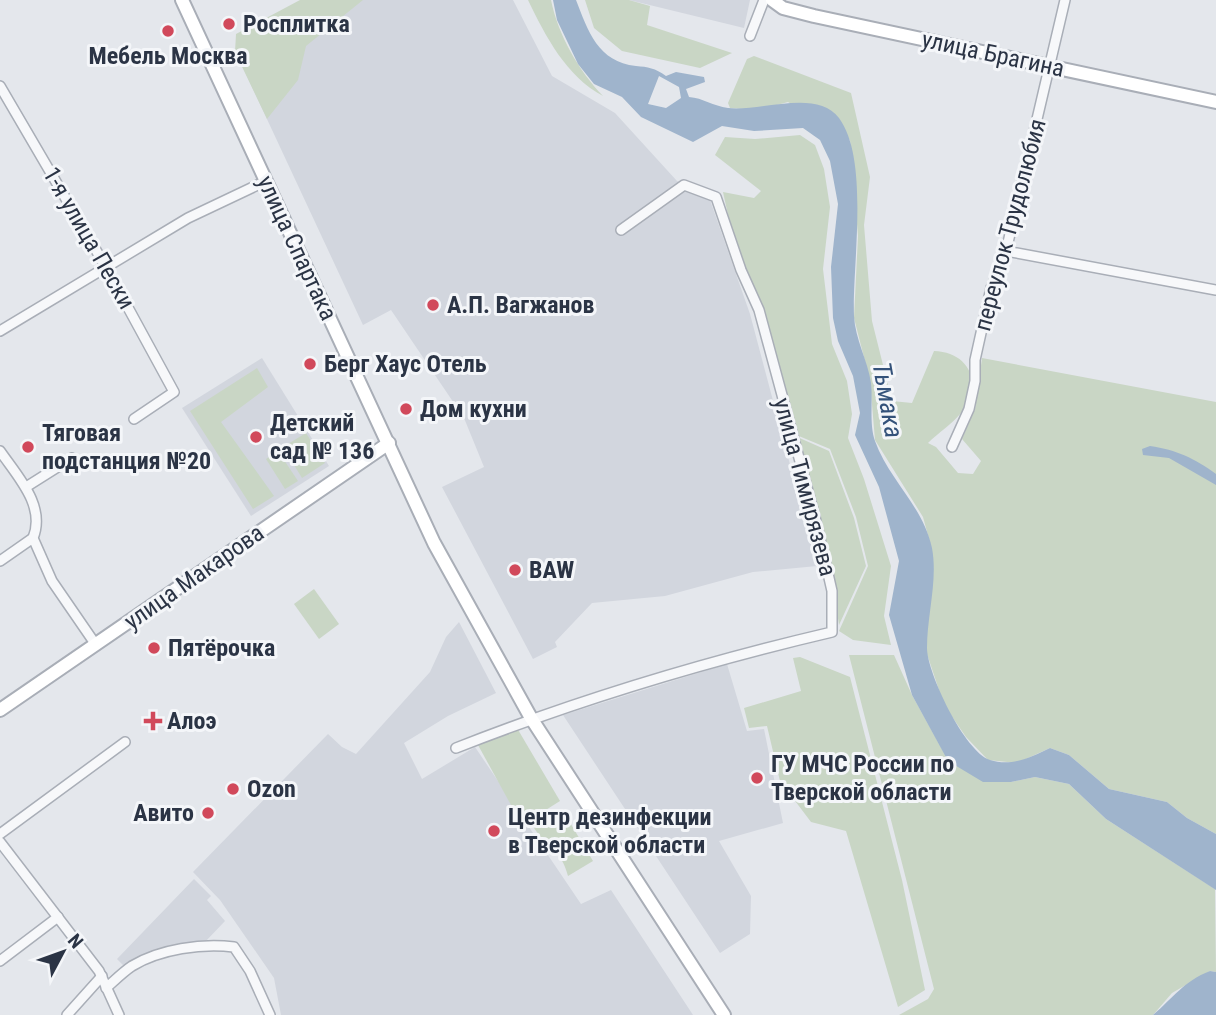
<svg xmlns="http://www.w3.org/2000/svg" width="1216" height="1015" viewBox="0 0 1216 1015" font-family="'Roboto Condensed',sans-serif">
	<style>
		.built { fill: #d2d6de }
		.green { fill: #c9d6c5 }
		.water { fill: #9fb4cc; fill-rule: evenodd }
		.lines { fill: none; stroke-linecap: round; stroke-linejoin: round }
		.street-casing { stroke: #a9aeb7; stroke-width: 12 }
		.secondary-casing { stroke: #a9aeb7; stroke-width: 16 }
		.street { stroke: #f7f8fa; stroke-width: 9 }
		.secondary { stroke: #fff; stroke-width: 12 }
		.poi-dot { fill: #d1495b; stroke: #f4f6f9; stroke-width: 2.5 }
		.labels { text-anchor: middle; stroke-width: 6; stroke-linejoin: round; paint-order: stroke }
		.poi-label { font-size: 24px; font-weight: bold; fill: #2b3445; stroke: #f4f6f9; text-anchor: start }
		.street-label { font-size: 24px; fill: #2b3445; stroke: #f4f6f9 }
		.water-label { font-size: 26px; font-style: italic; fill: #34527a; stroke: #f4f6f9 }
	</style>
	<rect width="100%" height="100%" fill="#e4e7ec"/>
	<g class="built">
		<polygon points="354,0 513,0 552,76 615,113 677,181 710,200 750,314 817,566 753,572 665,596 592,603 555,642 557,647 533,659 442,487 484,467 464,418 391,310 363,325 239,59"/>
		<polygon points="629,0 750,0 744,28"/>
		<polygon points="262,358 329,466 251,516 182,408"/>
		<polygon points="459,622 496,693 448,716 404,743 422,779 475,747 581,904 611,890 693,1015 281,1015 274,978 220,900 193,872 328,734 342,747 356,754 430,672 446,637"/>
		<polygon points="727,664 747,731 764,729 783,823 719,841 751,896 750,934 720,953 563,715"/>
		<polygon points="194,879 211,896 207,900 225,921 204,943 126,968 117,959"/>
	</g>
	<g class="green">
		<polygon points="300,0 363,0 306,46 298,80 267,119 235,52 236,34"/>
		<path d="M528 0H551C558 35 579 71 603 96 566 76 546 37 528 0Z"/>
		<polygon points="585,0 629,0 650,6 647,25 732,53 700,68 622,51 594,28"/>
		<path d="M754 56 851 93 870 177 864 225 872 321 892 401 912 403 934 351C970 352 984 385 961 413 952 424 938 433 928 443L936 447 958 473 973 474 981 461 962 439 975 409 982 358 1216 402V834L1187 818 1167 802 1109 789 1069 755 1050 748 1017 763 988 760 966 737 944 705 926 651 932 550 923 517 875 440 870 381 854 318 858 236 850 140 788 102 758 110 730 108 728 103 747 59Z"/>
		<polygon points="800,135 815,145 824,169 830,207 823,269 832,344 847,381 852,414 848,438 864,479 891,566 884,616 891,645 853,640 839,631 868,566 856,517 830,449 794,434 730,224 723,192 754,198 761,191 715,155 725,137 755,139"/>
		<polygon points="257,368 268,387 221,422 274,496 253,509 190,411"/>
		<polygon points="306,433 325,463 302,478 283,447"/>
		<polygon points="795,436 829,451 854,518 866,566 839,625 830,563"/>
		<polygon points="278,451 298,481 285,489 266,459"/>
		<polygon points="314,589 339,624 319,639 294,604"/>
		<polygon points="849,655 894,655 912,695 948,760 1011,782 1035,777 1069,784 1106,819 1215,889 1216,972 1210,971 1172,993 1153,1015 899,1015 928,999 934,989"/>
		<polygon points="800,657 850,677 902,880 925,990 898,1007 846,831 811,822 780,781 767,726 749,728 744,708 801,691 793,658"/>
		<polygon points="517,728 560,801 522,825 478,745"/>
		<path d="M563 811 593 861 568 876C561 849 548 849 534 828Z"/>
	</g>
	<g class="water">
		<path d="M553 0H576C588 31 598 62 636 66 648 67 655 68 666 76L676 72 704 77 705 82 686 89 689 97C703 98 713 106 728 108 760 112 817 88 839 118 870 160 852 265 854 316 855 339 868 361 871 383 873 401 869 424 875 441 889 480 923 506 932 548 938 580 927 615 927 648 927 673 965 752 990 760 1012 767 1031 757 1050 748L1069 755 1109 789 1167 802 1187 818 1216 834V890L1106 819 1069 784 1035 777 1011 782H983L948 761 912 695 889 615 899 561 879 487 855 435 860 413 853 376 838 341 833 318 831 267 838 204 830 161 820 140 803 128 754 131 722 126 693 142 641 117 622 97 594 84 578 64 557 20ZM659 76 679 87 681 98 666 108 648 104Z"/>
		<path d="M1150 446C1177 450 1194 458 1216 474V485L1169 458 1143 455 1142 449Z"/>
		<path d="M1210 971 1216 972V1015H1153C1173 998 1184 981 1210 971Z"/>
	</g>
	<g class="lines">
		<g class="street-casing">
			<g id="street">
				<polyline points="750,36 764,0"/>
				<polyline points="0,86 107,269 174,392 134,419"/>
				<polyline points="1006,251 1216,290"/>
				<polyline points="0,331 188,218 266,181"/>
				<polyline points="952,447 969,409 975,381 975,360 991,288 1006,251 1065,0"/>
				<path d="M0 451C18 477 46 506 33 538L52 581 96 645"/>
				<polyline points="26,487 72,458"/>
				<polyline points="0,561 33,538"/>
				<path d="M456 748C578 700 704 662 832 632V591L815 517 759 310 741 270 716 197 684 185 621 230"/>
				<polyline points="0,834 125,742"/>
				<polyline points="0,842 99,971 119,1015"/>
				<polyline points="0,961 58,917"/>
				<path d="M106 988C114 981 123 972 132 966 160 949 202 943 234 947L250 971 270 1015"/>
				<polyline points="67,1015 102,976"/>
			</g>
		</g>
		<g class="secondary-casing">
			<g id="secondary">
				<polyline points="182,0 434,543 531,718 724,1015"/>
				<polyline points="772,0 783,8 814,16 1216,102"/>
				<polyline points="0,710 389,443"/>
			</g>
		</g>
		<use href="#street" class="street"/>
		<use href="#secondary" class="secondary"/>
	</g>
	<g class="poi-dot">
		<circle cx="229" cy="24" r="7"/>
		<circle cx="168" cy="31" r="7"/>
		<circle cx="433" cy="305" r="7"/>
		<circle cx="310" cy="364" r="7"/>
		<circle cx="406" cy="409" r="7"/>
		<circle cx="256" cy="437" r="7"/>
		<circle cx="28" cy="447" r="7"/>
		<circle cx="515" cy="570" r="7"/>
		<circle cx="154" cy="648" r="7"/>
		<path d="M149.5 710.5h7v7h7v7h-7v7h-7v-7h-7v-7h7z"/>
		<circle cx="757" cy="778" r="7"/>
		<circle cx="233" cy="789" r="7"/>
		<circle cx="208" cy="813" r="7"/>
		<circle cx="494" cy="831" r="7"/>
	</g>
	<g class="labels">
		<g class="poi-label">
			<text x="243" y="32">Росплитка</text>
			<text x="168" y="64" text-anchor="middle">Мебель Москва</text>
			<text x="447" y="313">А.П. Вагжанов</text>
			<text x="324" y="372">Берг Хаус Отель</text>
			<text x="420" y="417">Дом кухни</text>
			<text x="270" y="431">Детский<tspan x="270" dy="28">сад № 136</tspan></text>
			<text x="42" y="441">Тяговая<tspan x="42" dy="28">подстанция №20</tspan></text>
			<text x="529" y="578">BAW</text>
			<text x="168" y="656">Пятёрочка</text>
			<text x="167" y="729">Алоэ</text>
			<text x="771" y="772">ГУ МЧС России по<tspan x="771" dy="28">Тверской области</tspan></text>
			<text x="247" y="797">Ozon</text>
			<text x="194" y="821" text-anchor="end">Авито</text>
			<text x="508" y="825">Центр дезинфекции<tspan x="508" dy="28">в Тверской области</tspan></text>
		</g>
		<g class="street-label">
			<text transform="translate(993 54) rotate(12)" y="8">улица Брагина</text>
			<text transform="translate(1010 225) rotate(-75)" y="8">переулок Трудолюбия</text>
			<text transform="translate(89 238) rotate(60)" y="8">1-я улица Пески</text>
			<text transform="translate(297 248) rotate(65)" y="8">улица Спартака</text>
			<text transform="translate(805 487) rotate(75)" y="8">улица Тимирязева</text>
			<text transform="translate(194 577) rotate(-35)" y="8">улица Макарова</text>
		</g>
		<g class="water-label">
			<text transform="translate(888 400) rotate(80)" y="9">Тьмака</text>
		</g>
	</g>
	<g transform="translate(63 952) rotate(49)" stroke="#f4f6f9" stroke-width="5" paint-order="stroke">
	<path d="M0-5L12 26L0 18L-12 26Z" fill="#2b3445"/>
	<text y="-10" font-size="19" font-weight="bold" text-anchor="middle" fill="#2b3445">N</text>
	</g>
</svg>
